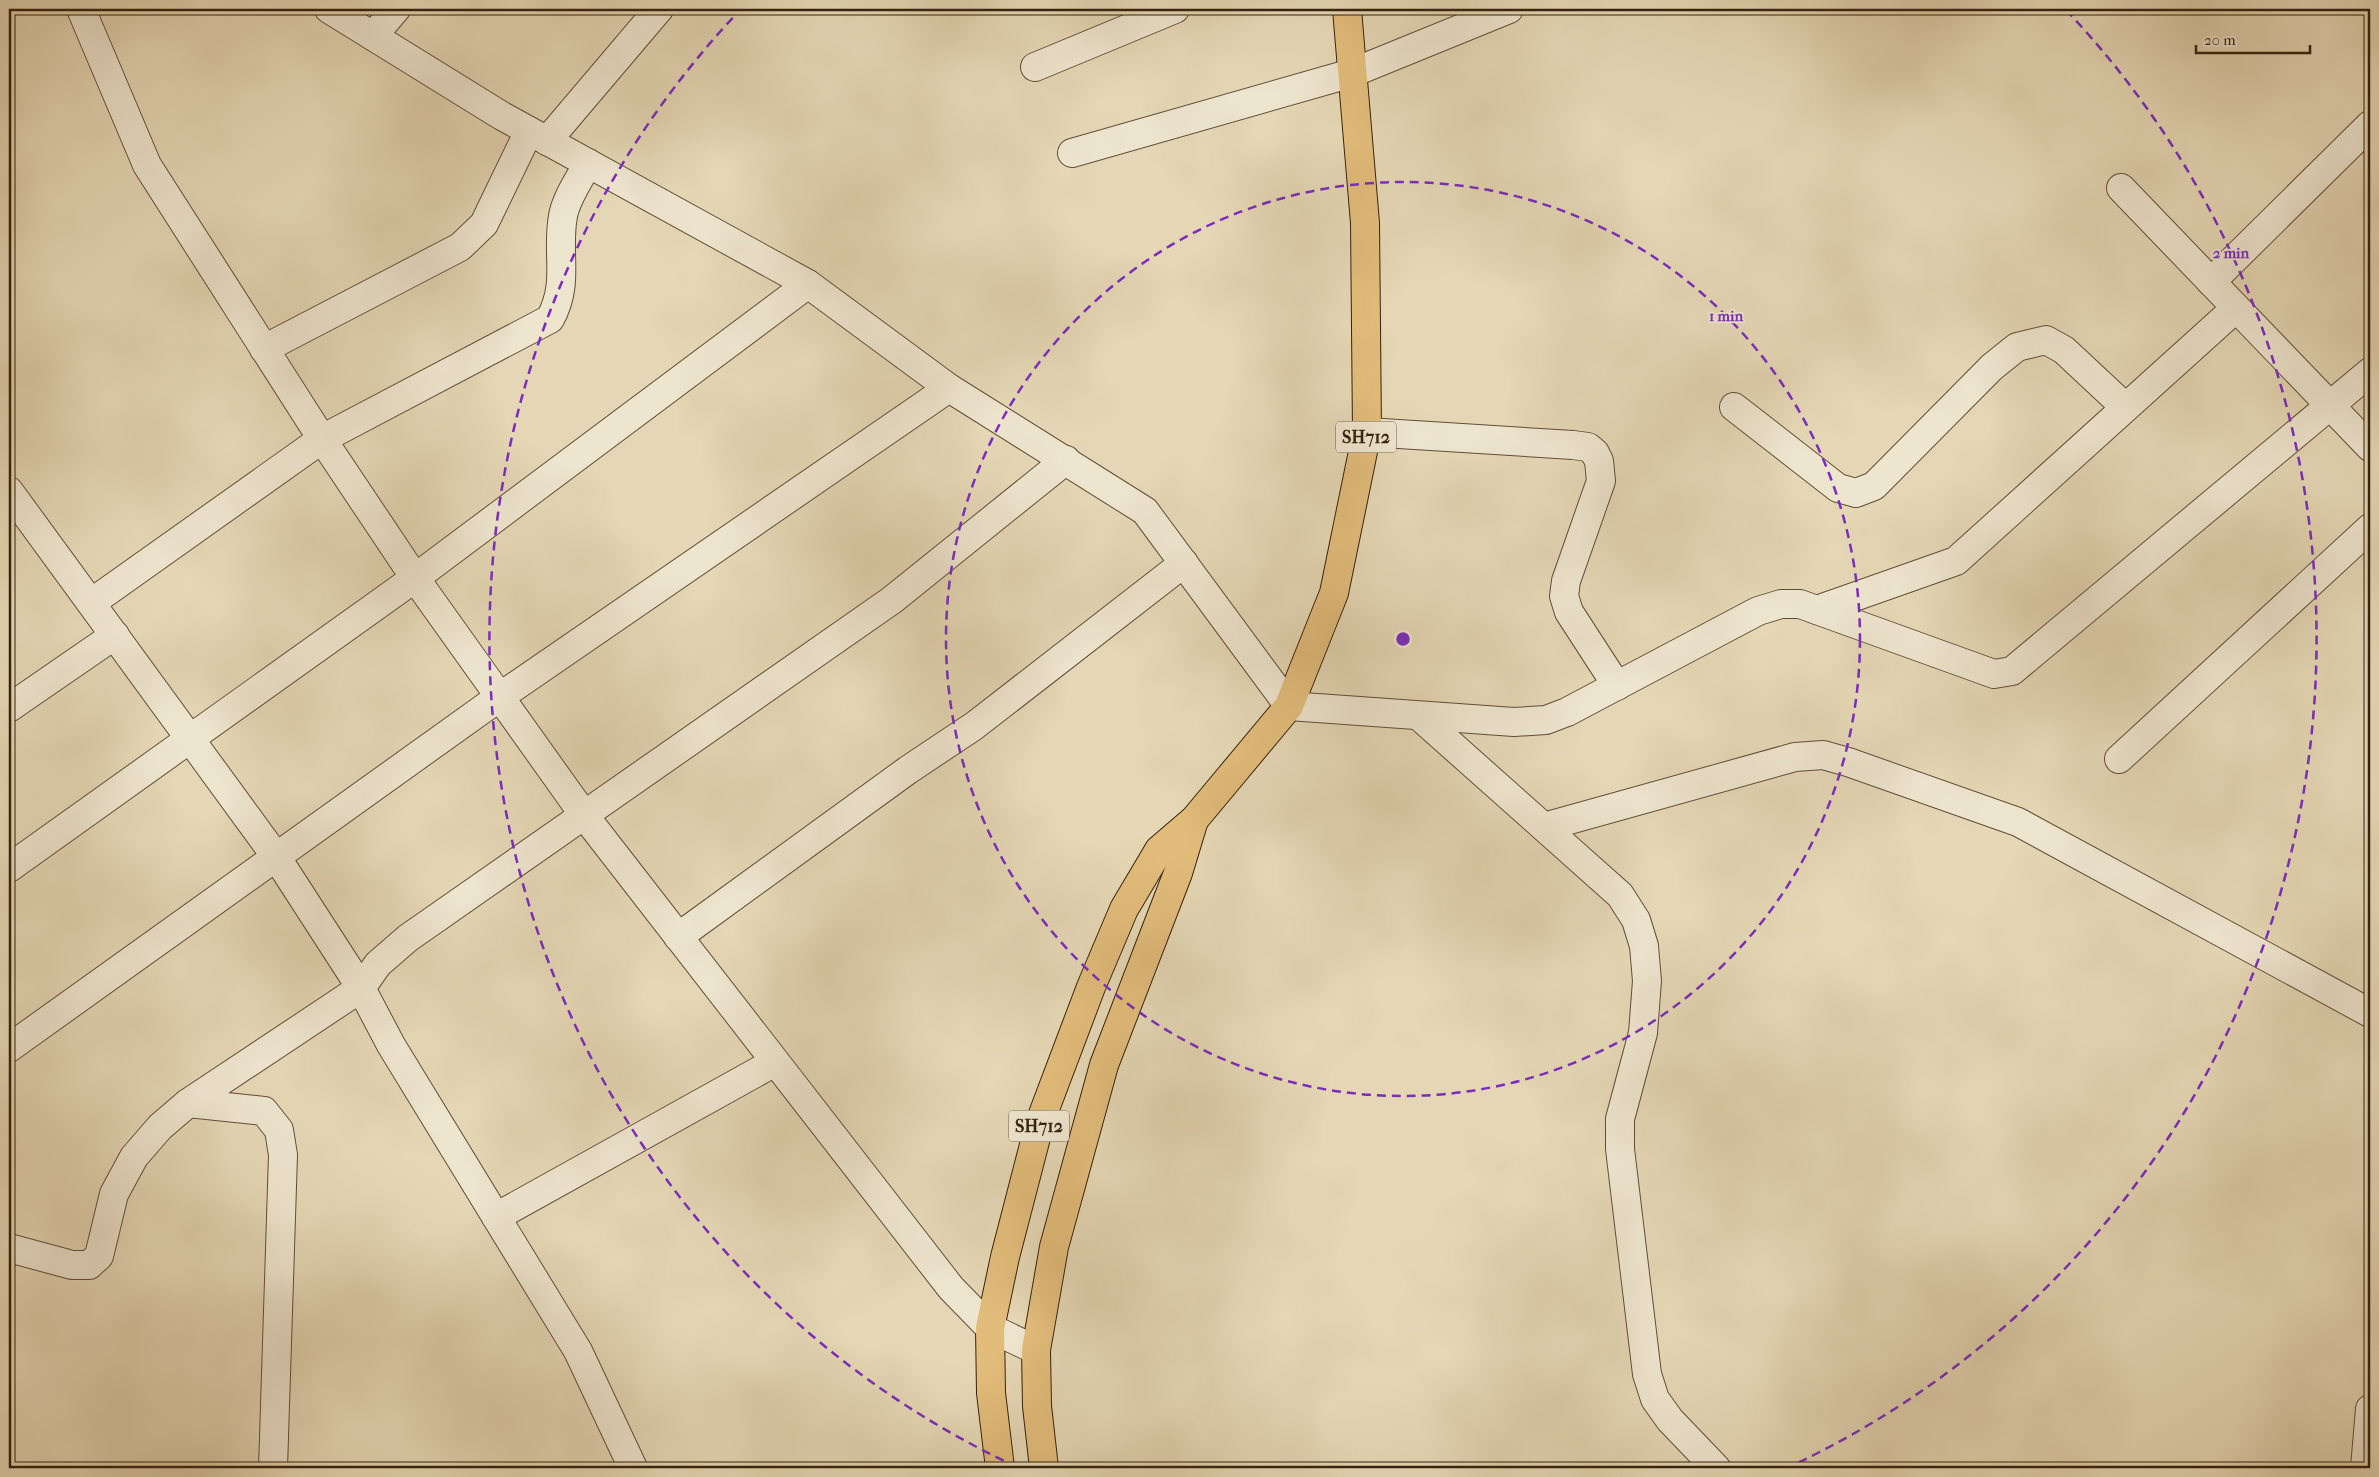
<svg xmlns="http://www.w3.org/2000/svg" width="2379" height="1477" viewBox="0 0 2379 1477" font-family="'IM FELL French Canon',serif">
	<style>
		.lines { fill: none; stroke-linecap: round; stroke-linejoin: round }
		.minor-casing { stroke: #614e38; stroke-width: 30 }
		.major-casing { stroke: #35210e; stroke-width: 30 }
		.minor { stroke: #eee5cf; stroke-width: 28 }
		.major { stroke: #e2bc7a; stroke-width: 28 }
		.ring { fill: none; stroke: #7b2cbf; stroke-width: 2.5; stroke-dasharray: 9 6 }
		.labels { text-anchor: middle; stroke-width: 4; stroke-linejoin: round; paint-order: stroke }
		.shield { fill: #eee5cf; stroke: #6c5c48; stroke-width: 1 }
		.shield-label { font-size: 18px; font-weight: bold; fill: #35210e }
		.centre { fill: #7b2cbf; stroke: #eee5cf; stroke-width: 2.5 }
		.ring-label { font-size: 15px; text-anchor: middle; font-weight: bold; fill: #7b2cbf; stroke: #eee5cf; stroke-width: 4; stroke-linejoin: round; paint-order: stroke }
	</style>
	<rect width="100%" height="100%" fill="#e5d7b5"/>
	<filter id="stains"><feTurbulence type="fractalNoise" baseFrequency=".004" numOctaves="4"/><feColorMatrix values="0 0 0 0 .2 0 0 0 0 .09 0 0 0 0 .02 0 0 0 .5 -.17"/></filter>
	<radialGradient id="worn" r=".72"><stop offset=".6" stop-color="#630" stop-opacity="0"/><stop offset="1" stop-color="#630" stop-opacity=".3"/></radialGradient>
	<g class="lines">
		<g class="minor-casing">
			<g id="minor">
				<polyline points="81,9 147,165 322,439 415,578 584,815 951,1288 990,1328 1036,1350"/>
				<polyline points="329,9 502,116 808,284 949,388 1145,511 1289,706 1514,722 1546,720 1567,712 1758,611 1781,604 1800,604 1994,674 2012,671 2370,372"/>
				<polyline points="373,36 396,9"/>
				<polyline points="1035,67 1175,9"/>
				<polyline points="547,141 659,9"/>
				<polyline points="1072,153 1352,73 1509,9"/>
				<polyline points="2121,188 2370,447"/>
				<polyline points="2211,282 2370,125"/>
				<polyline points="264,349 460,247 484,224 529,131"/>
				<polyline points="1734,407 1838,488 1856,493 1874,486 1992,367 2017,347 2046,340 2064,350 2125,407"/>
				<polyline points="1367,432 1573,445 1588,447 1595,453 1599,461 1601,481 1566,581 1564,596 1569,612 1617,686"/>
				<polyline points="9,491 277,858 361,988 391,1045 578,1351 633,1468"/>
				<path d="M91 603 322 439 550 319C570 283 556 253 563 216 566 198 580 179 588 163"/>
				<polyline points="1817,610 1956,561 2236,308"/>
				<polyline points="9,708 115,635"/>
				<polyline points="1419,716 1620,895 1636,920 1644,946 1647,981 1643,1033 1620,1119 1620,1149 1647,1374 1655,1399 1670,1420 1716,1468"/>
				<polyline points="2119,759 2370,528"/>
				<polyline points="1544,827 1795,757 1823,755 1848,762 2018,822 2370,1013"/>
				<polyline points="9,868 415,578 808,284"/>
				<polyline points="678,937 908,770 974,726 1184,563"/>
				<polyline points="9,1048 501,696 949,388"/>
				<polyline points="188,1103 264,1111 279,1130 283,1155 273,1468"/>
				<polyline points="496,1217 775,1062"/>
				<polyline points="9,1248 72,1265 89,1265 99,1256 114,1194 134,1157 160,1127 188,1103 361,988 378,964 408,938 892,600 1066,460"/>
				<polyline points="2365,1468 2370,1409"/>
			</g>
		</g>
		<g class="major-casing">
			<g id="major">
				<polyline points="1000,1468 991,1393 990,1328 1005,1257 1040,1122 1091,987 1124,909 1159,850 1194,820 1289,706 1334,593 1367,432 1365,223 1347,9"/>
				<polyline points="1044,1468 1037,1406 1036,1350 1054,1247 1104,1065 1178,873 1194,820"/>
			</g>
		</g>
		<use href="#minor" class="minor"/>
		<use href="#major" class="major"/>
	</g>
	<g class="ring">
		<circle cx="1403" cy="639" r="457"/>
		<path d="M1017 1467A914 914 0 0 1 740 10M2066 10A914 914 0 0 1 1789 1467"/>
	</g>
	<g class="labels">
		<g class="shield">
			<rect x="1336" y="421.5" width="60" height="31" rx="4"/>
			<rect x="1009" y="1110.5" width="60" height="31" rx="4"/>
		</g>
		<g class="shield-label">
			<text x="1366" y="443">SH712</text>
			<text x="1039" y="1132">SH712</text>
		</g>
	</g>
	<circle cx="1403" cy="639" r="8" class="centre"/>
	<g class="ring-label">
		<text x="2231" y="258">2 min</text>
		<text x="1726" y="321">1 min</text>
	</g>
	<rect width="2379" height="1477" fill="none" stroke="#e5d7b5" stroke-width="30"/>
	<rect x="10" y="10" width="2359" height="1457" fill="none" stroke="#35210e" stroke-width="2.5"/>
	<rect x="15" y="15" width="2349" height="1447" fill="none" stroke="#35210e"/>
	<path d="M2196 45v8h114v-8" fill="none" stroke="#35210e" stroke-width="2.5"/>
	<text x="2204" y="45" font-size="15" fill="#35210e" stroke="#eee5cf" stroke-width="4" paint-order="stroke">20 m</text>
	<rect width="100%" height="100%" filter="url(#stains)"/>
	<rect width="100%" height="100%" fill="url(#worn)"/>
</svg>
